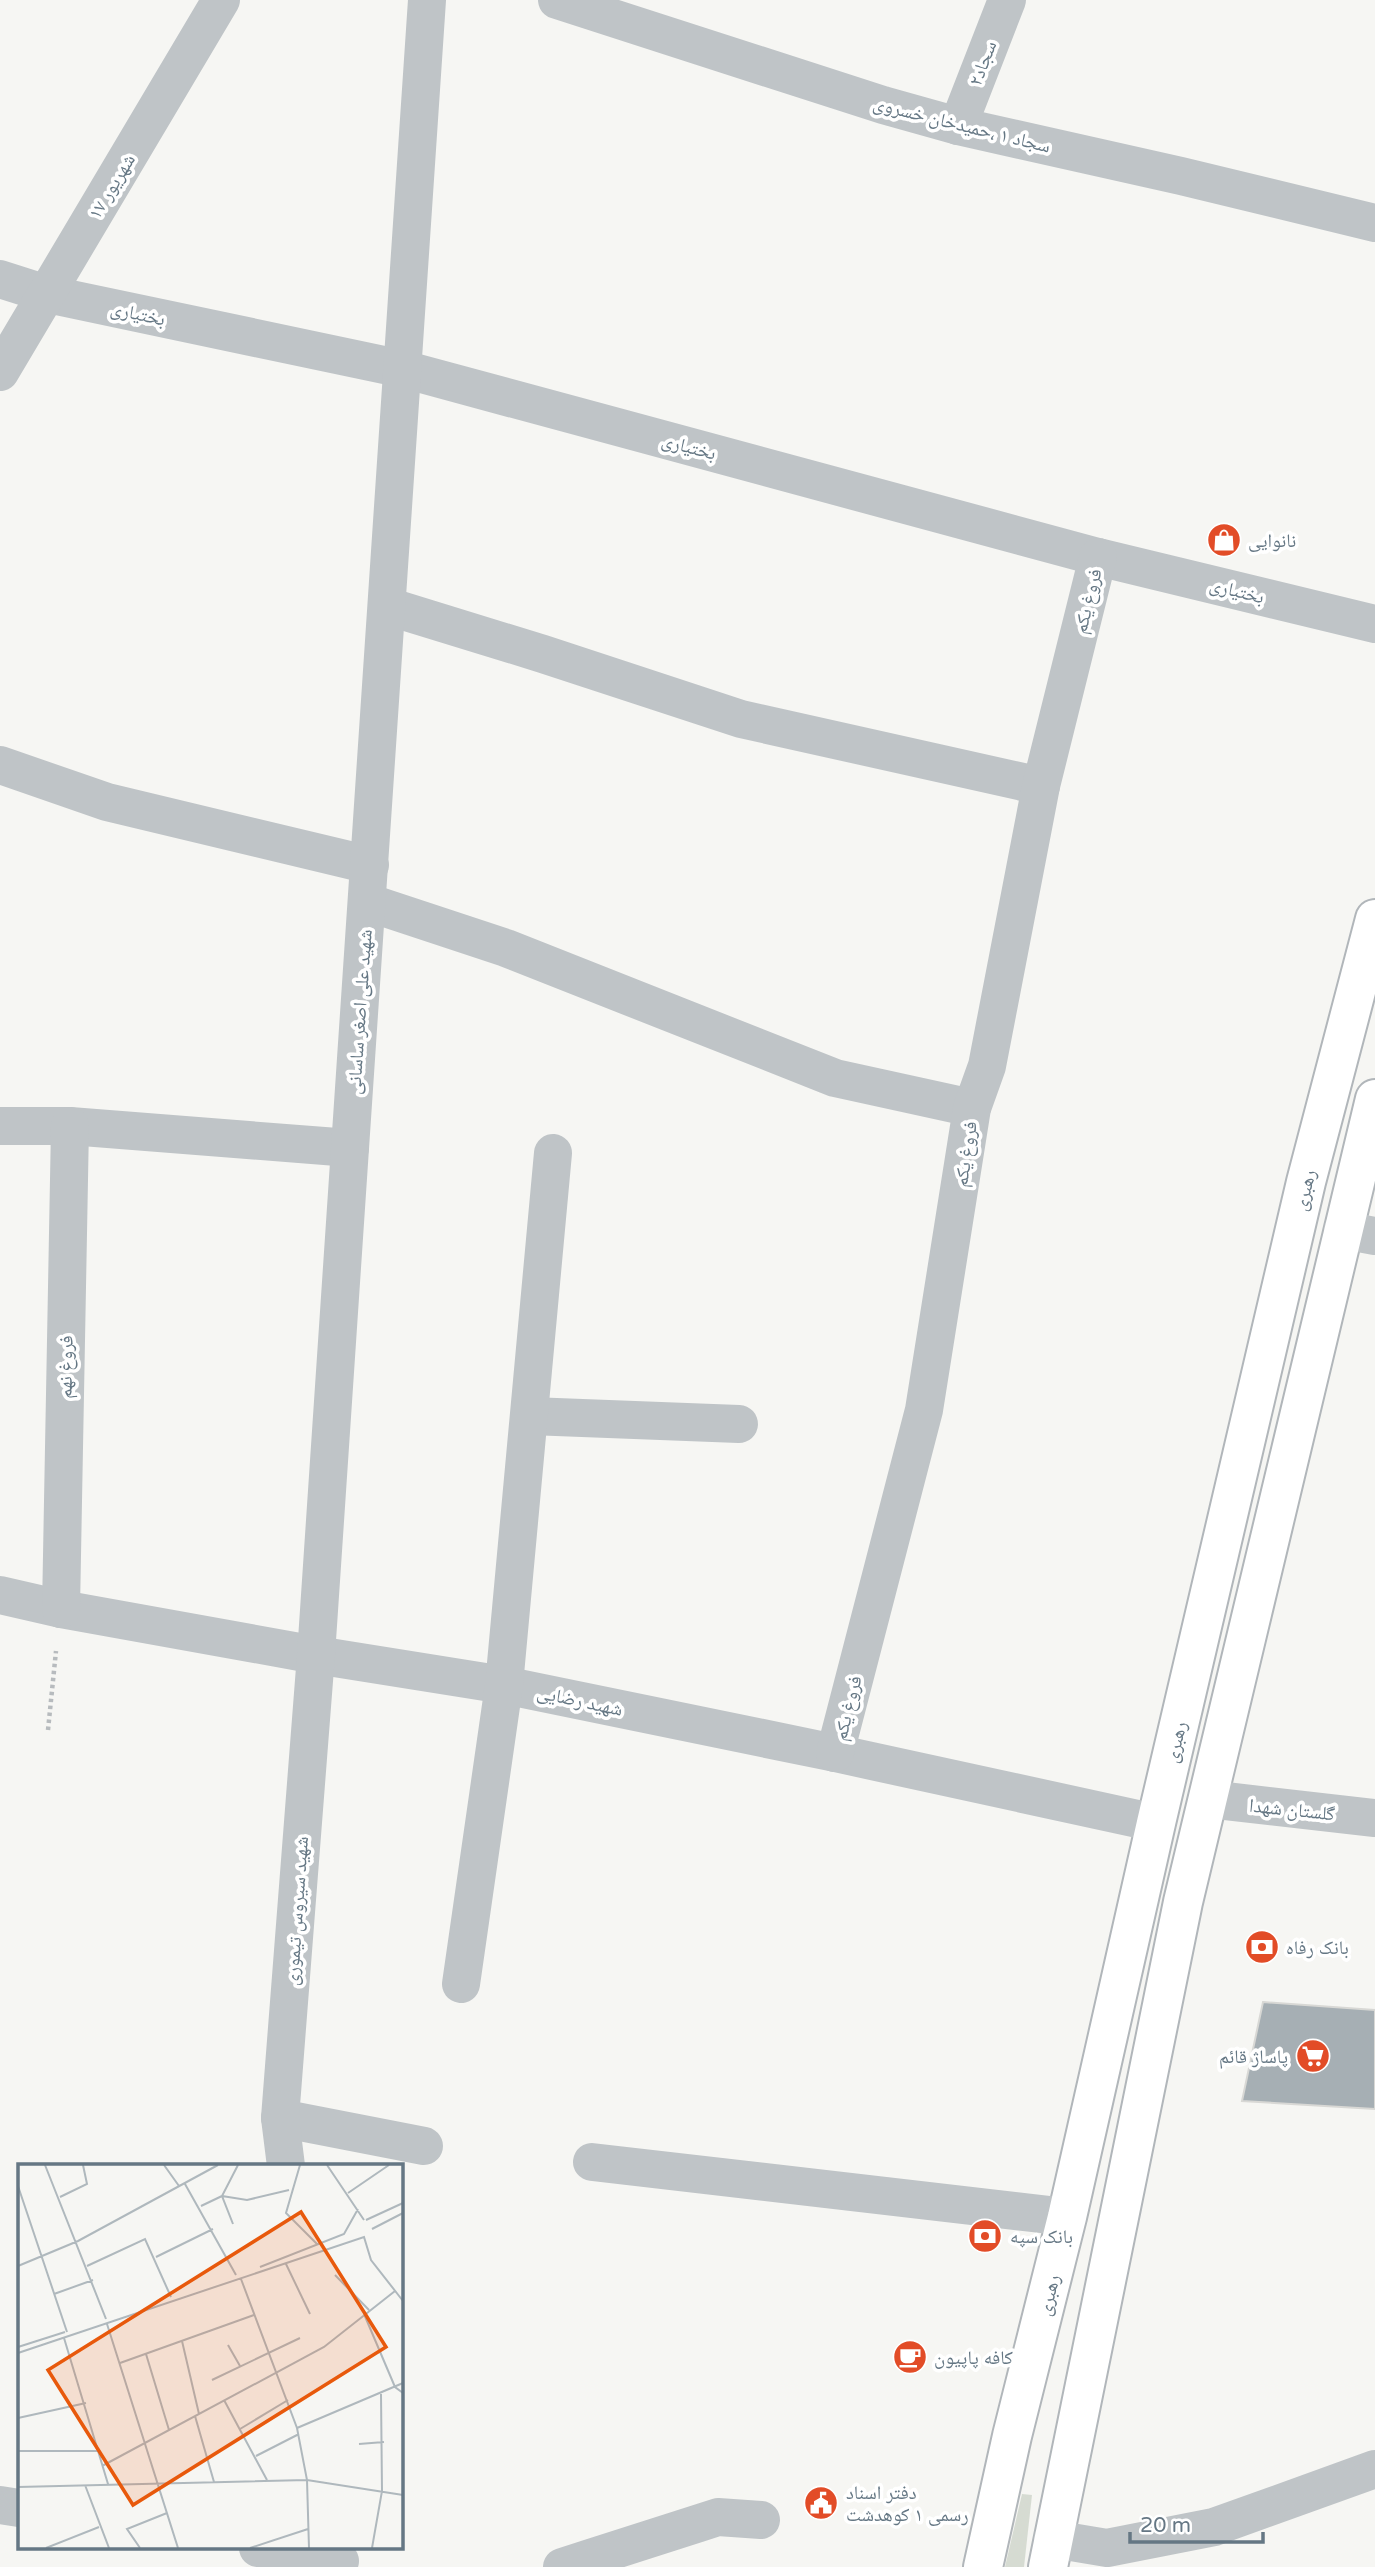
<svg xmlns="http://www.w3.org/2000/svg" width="1375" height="2567" viewBox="0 0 1375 2567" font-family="'Varela Round','Noto Naskh Arabic',sans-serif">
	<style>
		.green { fill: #d6dbd2 }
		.building { fill: #a6afb4; stroke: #d8d8d5; stroke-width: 2 }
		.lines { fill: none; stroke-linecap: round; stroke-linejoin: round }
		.major-casing { stroke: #b1b6ba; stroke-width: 42 }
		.path { stroke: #b7bbbe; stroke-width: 4.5; stroke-dasharray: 3.5 3.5; stroke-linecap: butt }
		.minor { stroke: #bfc4c7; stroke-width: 38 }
		.major { stroke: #fff; stroke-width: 38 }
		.labels { text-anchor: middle; stroke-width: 7; stroke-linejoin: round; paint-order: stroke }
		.street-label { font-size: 19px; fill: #657784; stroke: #fff }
		.poi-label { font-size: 19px; fill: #657784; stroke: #fff; text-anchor: start }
		.inset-road { fill: none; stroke: #afb8bd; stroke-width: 2 }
		.view { fill: #e8590c; fill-opacity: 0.15; stroke: #e8590c; stroke-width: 3.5 }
		.inset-edge { fill: none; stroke: #657784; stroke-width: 3.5 }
	</style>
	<rect width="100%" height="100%" fill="#f6f6f3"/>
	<polygon class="green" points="1022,2494 1032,2495 1024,2567 1005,2567"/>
	<polygon class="building" points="1263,2002 1375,2010 1375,2109 1242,2101"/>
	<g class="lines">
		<g class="major-casing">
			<g id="major">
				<polyline points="983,2567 1012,2436 1067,2217 1156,1823 1306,1182 1375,919"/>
				<polyline points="1048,2567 1183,1902 1375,1099"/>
			</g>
		</g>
		<polyline class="path" points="48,1730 56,1651"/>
		<g class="minor">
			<polyline points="557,0 883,105 958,126 1181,176 1375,223"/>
			<polyline points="958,126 1007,0"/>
			<polyline points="0,279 47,294 403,369 1098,557 1375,624"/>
			<polyline points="0,372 221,0"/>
			<polyline points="387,606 543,654 741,719 1041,786"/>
			<polyline points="0,765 107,802 370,865"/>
			<polyline points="367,902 506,948 835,1078 972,1108"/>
			<polyline points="0,1126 70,1126 350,1148"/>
			<polyline points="1343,1230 1375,1236"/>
			<polyline points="530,1416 739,1424"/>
			<polyline points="0,1595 61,1609 316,1655 504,1685 835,1753 1156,1823"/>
			<polyline points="61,1609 70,1126"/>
			<polyline points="835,1753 924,1410 972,1108 987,1066 1041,786 1098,557"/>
			<polyline points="1208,1799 1375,1818"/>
			<polyline points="461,1984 504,1685 553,1153"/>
			<polyline points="280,2118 424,2146"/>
			<polyline points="592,2162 1067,2217"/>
			<polyline points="286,2166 280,2118 316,1655 427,0"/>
			<polyline points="0,2505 19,2508"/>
			<polyline points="1053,2539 1107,2548 1214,2527 1375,2469"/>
			<polyline points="258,2548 340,2561"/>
			<polyline points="562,2567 718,2517 761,2520"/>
		</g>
		<use href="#major" class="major"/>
	</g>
	<defs>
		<g id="shop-disc" transform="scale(1.75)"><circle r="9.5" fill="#e24c27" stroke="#fff"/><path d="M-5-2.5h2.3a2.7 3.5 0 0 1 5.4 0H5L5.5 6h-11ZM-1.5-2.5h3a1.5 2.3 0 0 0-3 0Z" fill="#fff"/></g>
		<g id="bank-disc" transform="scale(1.75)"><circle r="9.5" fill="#e24c27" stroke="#fff"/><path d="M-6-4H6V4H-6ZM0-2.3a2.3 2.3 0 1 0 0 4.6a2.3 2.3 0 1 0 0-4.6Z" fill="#fff"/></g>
		<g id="supermarket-disc" transform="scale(1.75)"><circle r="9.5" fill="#e24c27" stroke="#fff"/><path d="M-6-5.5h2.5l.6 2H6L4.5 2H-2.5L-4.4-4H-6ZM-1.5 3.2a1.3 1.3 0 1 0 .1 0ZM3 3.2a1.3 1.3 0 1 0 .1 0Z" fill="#fff"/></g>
		<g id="cafe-disc" transform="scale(1.75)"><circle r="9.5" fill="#e24c27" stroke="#fff"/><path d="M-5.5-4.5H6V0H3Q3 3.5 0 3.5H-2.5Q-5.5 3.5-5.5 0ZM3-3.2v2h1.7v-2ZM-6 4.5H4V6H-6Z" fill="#fff"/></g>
		<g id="civic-disc" transform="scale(1.75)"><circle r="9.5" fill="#e24c27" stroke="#fff"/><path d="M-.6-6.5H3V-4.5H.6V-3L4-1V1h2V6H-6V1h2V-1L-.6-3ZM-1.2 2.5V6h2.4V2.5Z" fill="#fff"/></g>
	</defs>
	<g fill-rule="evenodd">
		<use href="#shop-disc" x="1224" y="540"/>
		<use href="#bank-disc" x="1262" y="1947"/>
		<use href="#supermarket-disc" x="1313" y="2056"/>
		<use href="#bank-disc" x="985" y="2236"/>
		<use href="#cafe-disc" x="910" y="2357"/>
		<use href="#civic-disc" x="821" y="2503"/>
	</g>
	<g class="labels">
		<g class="street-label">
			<text transform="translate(982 63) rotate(-69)" y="7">سجاد۲</text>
			<text transform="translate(962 124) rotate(14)" y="7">سجاد ۱ ،حمیدخان خسروی</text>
			<text transform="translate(111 186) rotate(-59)" y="7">۱۷ شهریور</text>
			<text transform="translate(138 313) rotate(12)" y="7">بختیاری</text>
			<text transform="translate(689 446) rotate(15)" y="7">بختیاری</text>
			<text transform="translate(1237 590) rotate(14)" y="7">بختیاری</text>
			<text transform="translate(1087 601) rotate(-76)" y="7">فروغ یکم</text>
			<text transform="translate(359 1012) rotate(-86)" y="7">شهید علی اصغر ساسانی</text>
			<text transform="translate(965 1154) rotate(-81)" y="7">فروغ یکم</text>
			<text transform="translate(1304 1190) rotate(-76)" y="7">رهبری</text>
			<text transform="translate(65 1367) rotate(-89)" y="7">فروغ نهم</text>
			<text transform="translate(580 1700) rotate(12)" y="7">شهید رضایی</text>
			<text transform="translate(847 1708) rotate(-76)" y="7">فروغ یکم</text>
			<text transform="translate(1175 1742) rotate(-77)" y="7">رهبری</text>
			<text transform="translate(1292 1809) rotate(6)" y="7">گلستان شهدا</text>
			<text transform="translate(296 1911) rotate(-86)" y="7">شهید سیروس تیموری</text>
			<text transform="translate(1048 2295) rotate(-76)" y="7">رهبری</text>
		</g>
		<g class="poi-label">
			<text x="1248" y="547">نانوایی</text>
			<text x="1286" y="1954">بانک رفاه</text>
			<text x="1288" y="2063" text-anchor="end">پاساژ قائم</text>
			<text x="1010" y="2243">بانک سپه</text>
			<text x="934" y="2364">کافه پاپیون</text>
			<text x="846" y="2499">دفتر اسناد<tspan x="846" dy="22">رسمی ۱ کوهدشت</tspan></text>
		</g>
	</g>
	<g transform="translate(18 2164)">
		<rect width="385" height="385" fill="#f6f6f3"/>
		<path class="inset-road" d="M27 1 88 155M146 1 161 22M282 1 268 49 300 81M309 1 346 56M167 20 218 111M0 22 49 168M330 29 371 1M204 32 229 36 271 26M42 33 69 20 65 1M183 42 204 32M348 56 385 39M215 60 204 32 220 1M354 65 385 49M138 93 195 65M268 100 292 150M0 102 60 77 200 1M69 102 127 75 153 133M242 103 326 70 340 45M317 111 351 146M223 115 279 264 289 316 291 384M36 130 75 116M346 150 377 223 385 229M89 160 160 384M46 174 90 320M164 177 181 250M210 181 222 202M0 183 47 168M0 189 346 73 353 96 385 137M128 190 151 266M102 199 236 151M194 216 282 174M206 236 249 316M177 252 196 318M0 254 68 239M279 264 385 219M222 265 270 236M341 280 366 278M0 287H81M238 292 281 270M84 302 306 183 377 127M67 321 91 384M0 323 289 316 385 331M28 384 81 363M122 384 109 365 149 349M232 384 290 365M354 384 364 327 363 230"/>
		<path class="view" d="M283 48 368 183 115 341 30 206Z"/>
		<rect width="385" height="385" class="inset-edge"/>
	</g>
	<path d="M1130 2532v10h133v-10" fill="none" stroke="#657784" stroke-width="3.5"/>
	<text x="1140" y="2532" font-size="21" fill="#657784" stroke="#ffffff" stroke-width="5" paint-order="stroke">20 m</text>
</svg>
